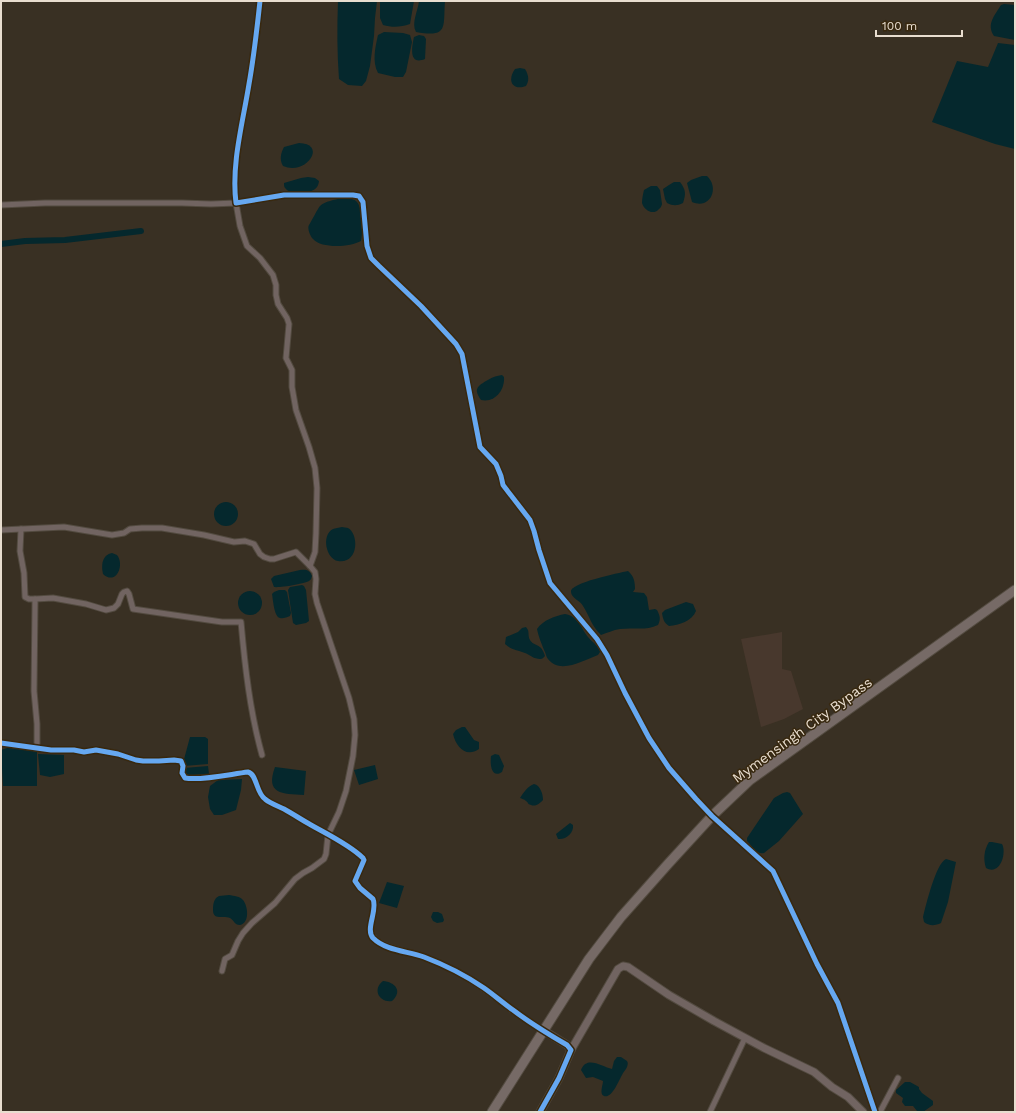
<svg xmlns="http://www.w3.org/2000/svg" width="1016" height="1113" viewBox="0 0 1016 1113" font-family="'Work Sans',sans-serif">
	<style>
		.industrial { fill: #48382d }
		.water { fill: #05282d }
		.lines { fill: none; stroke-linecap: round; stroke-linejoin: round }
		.canal { stroke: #05282d; stroke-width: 6 }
		.minor-casing { stroke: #534b40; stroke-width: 7 }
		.tertiary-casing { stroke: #534b40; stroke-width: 9 }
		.trunk-casing { stroke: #534b40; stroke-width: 11 }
		.minor { stroke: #716461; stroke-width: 5 }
		.tertiary { stroke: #716461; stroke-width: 7 }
		.trunk { stroke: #766a66; stroke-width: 9 }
		.cycleway-casing { stroke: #38280f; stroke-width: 8 }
		.cycleway { stroke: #66a8f1; stroke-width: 5 }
		.labels { text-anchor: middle; stroke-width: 3; stroke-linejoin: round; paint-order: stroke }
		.street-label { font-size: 14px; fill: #e8ddcf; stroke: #38280f }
	</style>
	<rect width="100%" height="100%" fill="#393023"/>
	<polygon class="industrial" points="782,632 782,669 791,671 803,709 784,719 761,727 741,639"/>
	<g class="water">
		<path d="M338 1H377L375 18 374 36 370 66 366 81 362 86 348 85 339 79C337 53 337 27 338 1Z"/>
		<path d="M380 1H414L410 24C401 27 393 28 383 25L380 18Z"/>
		<path d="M419 1H445C443 27 449 38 416 32 411 23 418 11 419 1Z"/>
		<path d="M1004 4 1015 5V40L994 36C986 24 995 15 1001 5Z"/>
		<path d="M384 32 403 33 410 35 412 42 406 72 403 77H395L378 73C372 62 375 48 378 35Z"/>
		<path d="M419 35 424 36 426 39 425 59C408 66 412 46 414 37Z"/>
		<polygon points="998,43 1015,45 1015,149 995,144 932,122 957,61 988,67"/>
		<path d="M520 68 525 69C528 74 530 80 526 86 512 91 507 80 515 69Z"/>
		<path d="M299 143C328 144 306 176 283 166 279 159 281 153 284 147Z"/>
		<path d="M702 176H707C720 188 710 210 692 202L687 183 691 180Z"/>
		<path d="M308 177 315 178 319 181C319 182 318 186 317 187 313 194 291 195 286 189 284 187 284 186 284 183L301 178Z"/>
		<path d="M674 182H680C686 190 686 194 683 203 677 206 673 206 667 203L665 199 663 189 669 185Z"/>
		<path d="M651 186H657L660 190 662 204C662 205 660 209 659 209 653 216 644 210 642 203 642 199 643 194 644 190Z"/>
		<path d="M341 198C346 199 353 198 356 201 363 206 363 234 361 241 350 247 322 249 313 239 310 236 307 228 309 225 311 222 318 208 320 206 325 201 335 200 341 198Z"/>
		<path d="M502 375 504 377C505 390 495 403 481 400 474 390 476 387 486 381 491 378 495 376 502 375Z"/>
		<circle cx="226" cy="514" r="12"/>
		<path d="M342 527C343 527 347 528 348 528 359 534 359 564 338 561 326 559 321 535 333 529 335 528 339 528 342 527Z"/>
		<path d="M112 553 117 555C125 565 116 586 103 574 101 565 102 555 112 553Z"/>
		<path d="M300 570C306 569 310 570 312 576 311 578 312 579 309 581 304 584 279 588 274 587L271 579 274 576Z"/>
		<path d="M628 571C634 576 635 582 635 589L633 592 644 593 647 597 649 610 655 609 657 610C660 616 661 619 658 625 646 631 633 627 620 629 613 630 607 633 601 635 592 627 589 615 583 606 581 601 571 598 571 592 569 583 619 573 628 571Z"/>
		<polygon points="302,585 304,586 306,590 309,621 306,623 296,625 293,623 288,590 290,587"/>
		<path d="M279 590H285L287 592 291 613 290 616C287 617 283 619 280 618 274 617 273 599 272 594L274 592Z"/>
		<circle cx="250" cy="603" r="12"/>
		<path d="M686 602 693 604 696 611C692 621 679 625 669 626 664 623 663 619 662 613L665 610Z"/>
		<path d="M565 614C578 616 581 628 588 637 592 642 598 645 600 652L598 655C584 660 560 675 548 659 546 657 546 653 544 650 541 642 539 638 537 629 543 620 555 616 565 614Z"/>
		<path d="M526 627 528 630C529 633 528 637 530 640 534 647 541 642 545 656 543 658 543 659 540 659 534 659 530 655 525 653 518 650 511 650 505 644L506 637 518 632 522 628Z"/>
		<path d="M462 727H465L474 740 479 742V749C466 758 456 747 453 734L456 730Z"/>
		<polygon points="190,737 205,737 208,739 208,764 184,766 183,763"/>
		<polygon points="10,747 37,751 37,786 3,786 1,750"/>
		<polygon points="38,754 64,755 64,774 50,777 40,775"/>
		<path d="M495 754 499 755 504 766 502 772C491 779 490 764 491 756Z"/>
		<polygon points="375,765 378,779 359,785 354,770"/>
		<path d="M208 766 209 774C199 775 185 781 184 768Z"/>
		<path d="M275 767 306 771 304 795C282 794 265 794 275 767Z"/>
		<polygon points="242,779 241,790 236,810 222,815 214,815 210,809 208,797 210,786 218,780"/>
		<path d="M534 784C540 785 543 794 543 800 540 803 536 807 531 805 527 804 529 803 526 801 524 799 522 799 520 798 524 792 528 786 534 784Z"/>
		<path d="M787 792 790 793 803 814 779 841 764 853C757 855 752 846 747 841V838L774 798 783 793Z"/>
		<path d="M570 823 573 825C574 833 566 840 558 839L556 834Z"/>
		<path d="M989 842H992L1002 844C1007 853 1000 876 986 868 983 859 984 850 989 842Z"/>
		<path d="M946 859 956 862 948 902 941 923C935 926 929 926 924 922L923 917C926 905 936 863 946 859Z"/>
		<polygon points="387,882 404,886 397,908 379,903"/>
		<path d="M229 895C234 896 240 896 243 900 248 906 250 923 240 925 234 925 234 920 230 918 223 915 213 921 213 910 213 906 213 902 216 898L219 896Z"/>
		<polygon points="433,912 438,912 442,914 444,920 443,922 437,923 433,921 431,917"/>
		<path d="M383 981C395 982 403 991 392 1001 379 1003 372 989 383 981Z"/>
		<path d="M617 1057H621L627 1061C628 1063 628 1064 627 1067 626 1070 623 1072 622 1075 619 1080 612 1099 604 1096 599 1094 603 1085 603 1081L593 1077 586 1078 581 1070C587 1055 602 1067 612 1069L614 1061Z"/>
		<polygon points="905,1082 910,1082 919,1087 919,1089 922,1093 933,1101 933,1105 923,1112 917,1111 913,1106 905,1106 902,1102 903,1098 896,1093 896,1090"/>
	</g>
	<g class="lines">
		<polyline class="canal" points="1,244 25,241 65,240 141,231"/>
		<g class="minor-casing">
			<g id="minor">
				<path d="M260 1C257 29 254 56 249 84 243 122 231 164 236 203L284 195H353L359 196 363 202 367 246 371 258 379 266 421 306 456 344 462 354 480 447 496 464 501 476 503 485 530 520 534 531 539 550 550 583 597 639 607 655 625 693 649 738 669 768 696 799 712 816 773 871 817 964 838 1003 875 1112"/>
				<polyline points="1,205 45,203 182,203 211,204 236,203 240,226 247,246 260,258 273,275 276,285 276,295 278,304 287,318 289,324 286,358 292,370 292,387 296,410 309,447 315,468 317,488 316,533 315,552 310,566"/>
				<polyline points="21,529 20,551 24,573 25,597 29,599 35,599 35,603 34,691 37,724 37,748"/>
				<polyline points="1,530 64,527 112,535 124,533 130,529 142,528 162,528 204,535 234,542 245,541 254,544 260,554 264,557 270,559 274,559 296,552 310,566 315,572 316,579 315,594 317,603 349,698 354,719 355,735 353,756 346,791 339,812 328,835 326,854 324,859 312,868 303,873 295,879 275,903 252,923 243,933 238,941 232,955 225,959 222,971"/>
				<path d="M35 599 53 598 86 604 106 610 114 608 118 604 122 594 124 592 127 591 129 594 133 609 222 622H241C245 667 250 712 262 755"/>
				<path d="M1 743 51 750H74L84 752 96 750 118 754 136 760 143 761H159L174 760 181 761 183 766 182 773 185 778C201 781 231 774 248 772 257 774 256 793 265 799 271 804 278 806 284 809 293 814 302 820 311 825 327 834 350 845 363 858L364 860 355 881 360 888 373 899C378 910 367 925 372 935 377 948 412 953 424 957 445 965 465 975 483 988 494 995 503 1003 512 1010 522 1017 533 1024 543 1030"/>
				<polyline points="710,1112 745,1038"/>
				<polyline points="880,1112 898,1078"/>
			</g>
		</g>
		<g class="tertiary-casing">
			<g id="tertiary">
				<polyline points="571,1050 618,969 623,966 628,967 669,995 714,1021 764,1048 814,1072 832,1087 848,1097 863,1112"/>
				<polyline points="540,1112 559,1078 571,1050 567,1045 543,1030"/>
			</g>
		</g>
		<g class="trunk-casing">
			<polyline id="trunk" points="492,1112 589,959 621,917 668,864 712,816 750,780 1015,590"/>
		</g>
		<use href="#minor" class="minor"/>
		<use href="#tertiary" class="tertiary"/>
		<use href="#trunk" class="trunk"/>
		<g class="cycleway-casing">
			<g id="cycleway">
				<path d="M260 1C257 29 254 56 249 84 243 122 231 164 236 203L284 195H353L359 196 363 202 367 246 371 258 379 266 421 306 456 344 462 354 480 447 496 464 501 476 503 485 530 520 534 531 539 550 550 583 597 639 607 655 625 693 649 738 669 768 696 799 712 816 773 871 817 964 838 1003 875 1112"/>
				<path d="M1 743 51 750H74L84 752 96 750 118 754 136 760 143 761H159L174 760 181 761 183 766 182 773 185 778C201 781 231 774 248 772 257 774 256 793 265 799 271 804 278 806 284 809 293 814 302 820 311 825 327 834 350 845 363 858L364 860 355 881 360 888 373 899C378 910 365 929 373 938 386 951 408 951 424 957 445 965 465 975 484 988 494 995 503 1003 513 1010 530 1023 548 1034 567 1045L571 1050 559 1078 540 1112"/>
			</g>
		</g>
		<use href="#cycleway" class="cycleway"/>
	</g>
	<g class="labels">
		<g class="street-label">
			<text transform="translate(802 730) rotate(-36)" y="5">Mymensingh City Bypass</text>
		</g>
	</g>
	<rect width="1016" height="1113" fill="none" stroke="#e8ddcf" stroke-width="4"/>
	<path d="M876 30v6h86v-6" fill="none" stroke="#e8ddcf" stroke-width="2"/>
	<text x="882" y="30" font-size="12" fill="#e8ddcf" stroke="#38280f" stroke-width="3" paint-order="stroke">100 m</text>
</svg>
